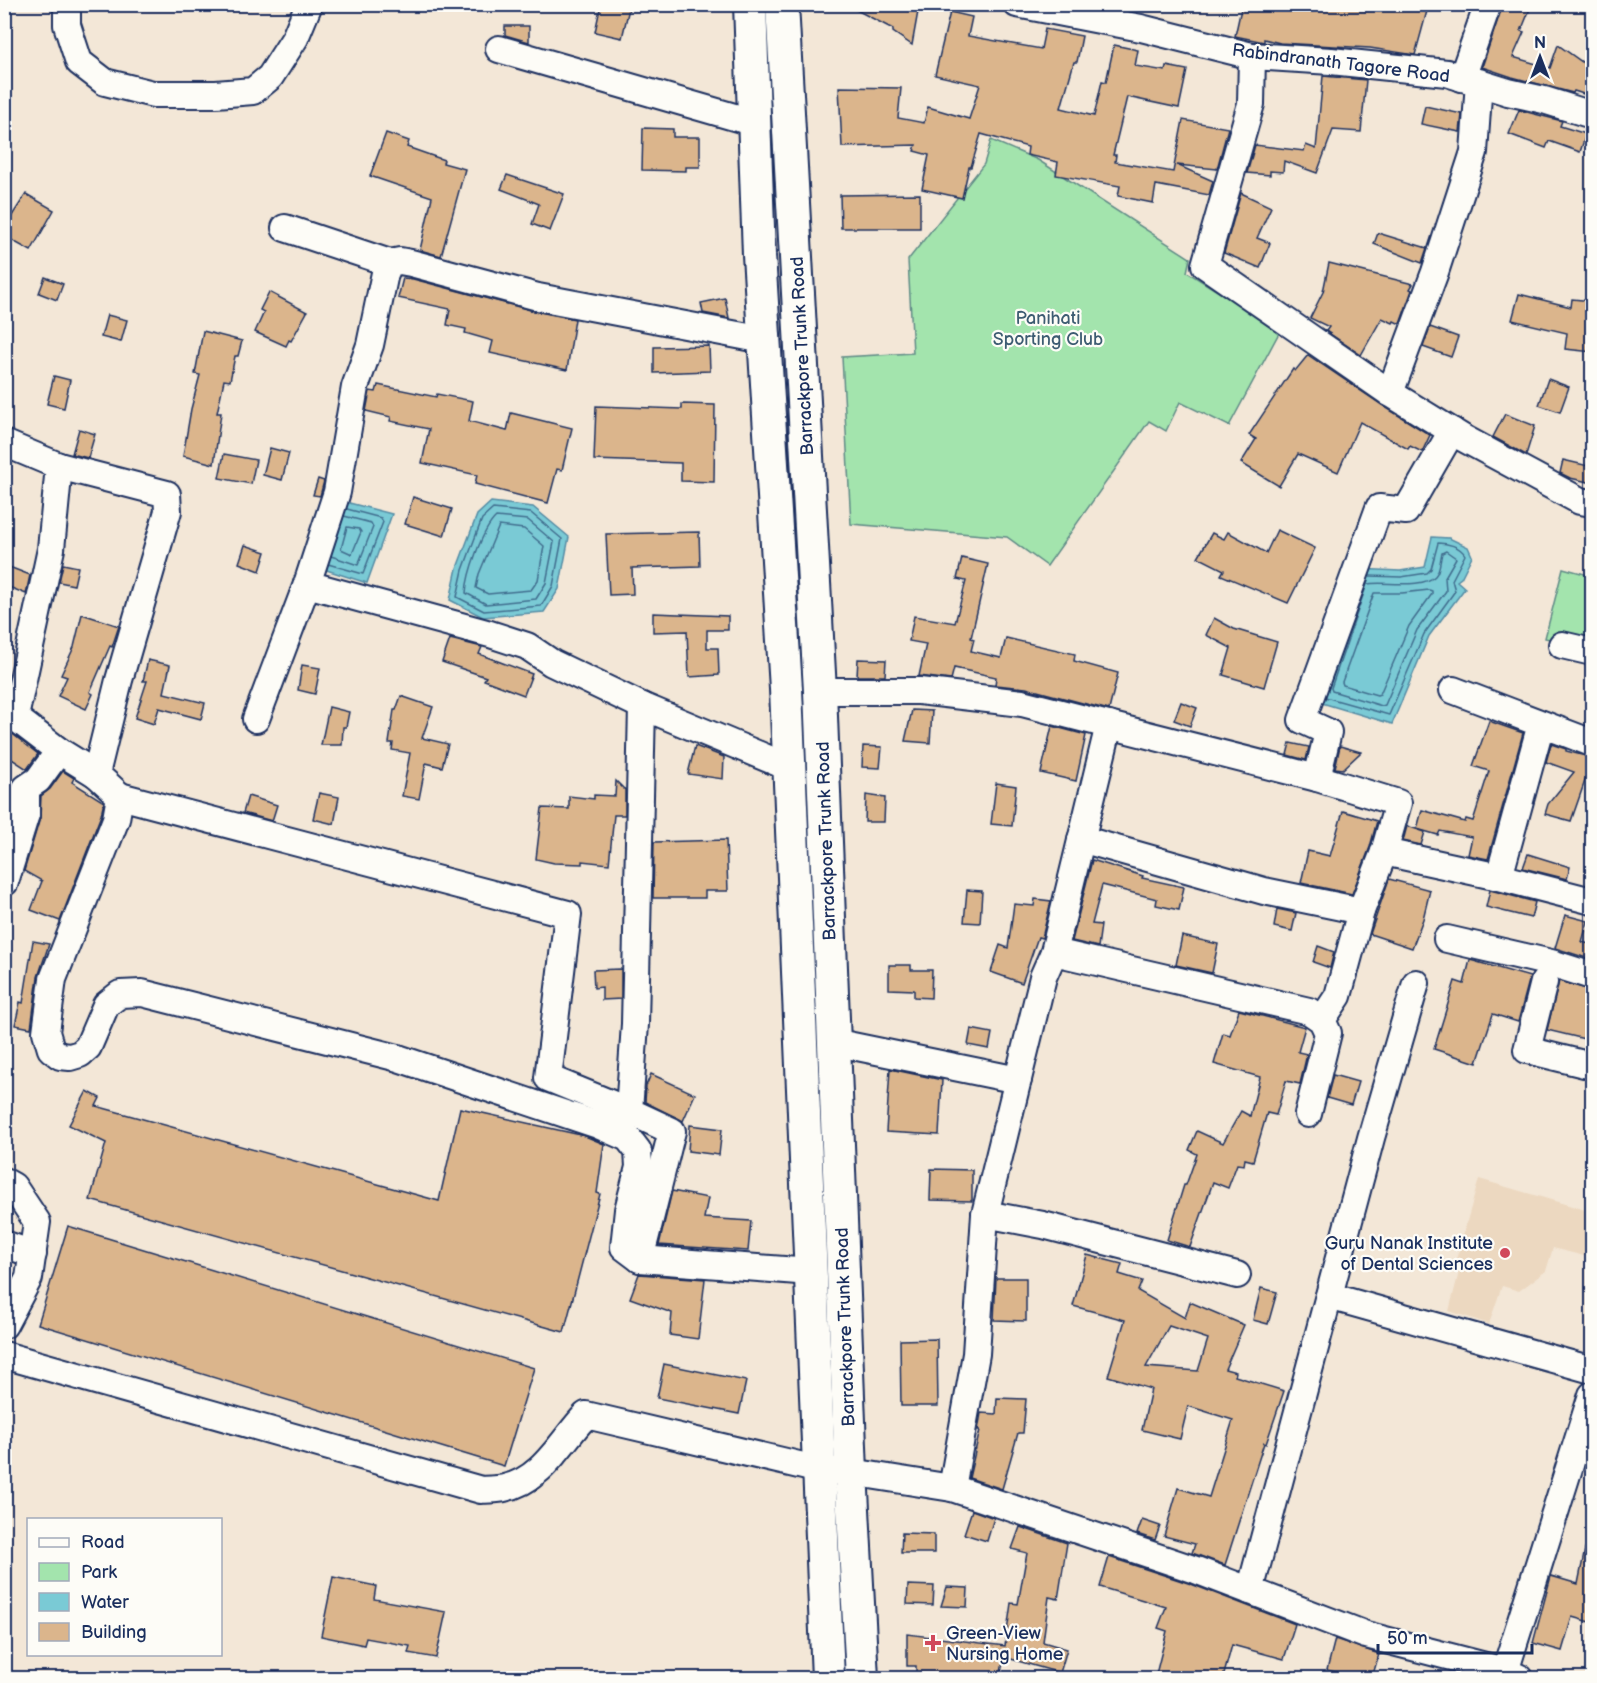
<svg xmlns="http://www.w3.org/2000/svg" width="1597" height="1683" viewBox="0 0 1597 1683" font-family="'Balsamiq Sans',sans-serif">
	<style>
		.built { fill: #ecd8c0 }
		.green { fill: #a3e4ad; stroke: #5f8a86; stroke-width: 1.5 }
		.water { fill: #7acad5; stroke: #548ca5; stroke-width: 1.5 }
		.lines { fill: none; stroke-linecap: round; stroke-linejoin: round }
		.shore { stroke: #416d8e; stroke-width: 1.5 }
		.building { fill: #dbb58c; stroke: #1b2f5e; stroke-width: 1.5; fill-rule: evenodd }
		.minor-casing { stroke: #1b2f5e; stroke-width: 30 }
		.major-casing { stroke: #1b2f5e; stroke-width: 36 }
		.minor { stroke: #fdfcf7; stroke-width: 26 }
		.major { stroke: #fdfcf7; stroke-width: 32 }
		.poi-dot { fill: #d1495b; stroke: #fdfcf7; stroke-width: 2 }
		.labels { text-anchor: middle; stroke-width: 4.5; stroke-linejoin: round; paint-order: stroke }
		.street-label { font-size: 18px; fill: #1b2f5e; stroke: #fdfcf7 }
		.park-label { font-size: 18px; fill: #3d5c72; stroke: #fdfcf7 }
		.poi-label { font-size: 18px; fill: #1b2f5e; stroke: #fdfcf7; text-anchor: end }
	</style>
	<rect width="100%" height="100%" fill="#f3e7d7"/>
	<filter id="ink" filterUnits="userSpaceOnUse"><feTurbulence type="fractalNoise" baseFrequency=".0167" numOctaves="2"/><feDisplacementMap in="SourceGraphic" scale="12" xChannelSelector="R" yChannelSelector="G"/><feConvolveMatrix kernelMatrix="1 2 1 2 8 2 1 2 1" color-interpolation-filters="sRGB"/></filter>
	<g filter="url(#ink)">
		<polygon class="built" points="1479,1179 1592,1212 1592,1258 1553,1248 1546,1271 1519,1291 1502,1286 1489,1324 1449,1311 1459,1272 1453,1270"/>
		<g class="green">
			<polygon points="991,140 1038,160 1190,258 1187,272 1280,331 1229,426 1180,402 1166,431 1149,421 1047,566 1007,537 851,524 842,357 913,353 908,260 984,164"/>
			<polygon points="1563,568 1592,576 1592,649 1545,638"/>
		</g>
		<g class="water">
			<polygon points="330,498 392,514 367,583 314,566"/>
			<polygon points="491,502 533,507 569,537 559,589 544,612 483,617 450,600 457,568 477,515"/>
			<polygon points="1432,537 1449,538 1468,547 1472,556 1461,578 1457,581 1465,588 1429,636 1392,724 1312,700 1358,569 1400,571 1425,567"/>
		</g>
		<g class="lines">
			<g class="shore">
				<polygon points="493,509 531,513 562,539 553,586 541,606 484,611 457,597 463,570 482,519"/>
				<path d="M496 517 528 520 554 542 546 583 536 599 486 604 466 593C467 574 482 530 496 517Z"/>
				<polygon points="499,526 524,529 544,546 538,580 531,590 488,594 476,588 479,574"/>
				<polygon points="347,527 359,529 361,532 352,554 341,549"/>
				<path d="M1446 551 1456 558 1445 577 1446 591 1417 630 1385 705 1382 706 1332 691 1331 688 1367 584C1383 581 1423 589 1435 576 1440 571 1440 560 1442 553Z"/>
				<polyline points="331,556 358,565 373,527 371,523 344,516"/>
				<polyline points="328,564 363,574 383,522 381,518 347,509"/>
				<polygon points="1429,590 1432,591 1432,594 1409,626 1380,694 1377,695 1343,685 1342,682 1374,593 1402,593"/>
				<path d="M1325 697 1389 715 1424 634 1455 591 1452 580 1465 555C1460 546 1447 543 1438 543L1431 569 1427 573 1401 577 1370 576"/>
			</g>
		</g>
		<g class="building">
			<polygon points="601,4 630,4 622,38 595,32"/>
			<polygon points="845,4 919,6 912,45 893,32 893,29"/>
			<polygon points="1242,4 1258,4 1277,9 1278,4 1371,4 1393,11 1395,4 1404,4 1427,11 1415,55 1370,48 1280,43 1264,39 1264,42 1235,36"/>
			<polygon points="1503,4 1532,4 1521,31 1524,32 1513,57 1550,68 1558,45 1593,70 1593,97 1574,91 1573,93 1512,77 1482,67"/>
			<polygon points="950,12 972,17 968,36 1041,49 1045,29 1082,36 1077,62 1074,62 1061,108 1094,116 1102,81 1106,82 1114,45 1138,50 1135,66 1165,71 1166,66 1187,70 1179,108 1127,97 1113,155 1116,155 1115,162 1173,172 1183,120 1228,128 1217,169 1177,165 1213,181 1209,195 1156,185 1153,203 1118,196 1120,186 1056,175 1058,162 1027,155 1028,147 981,134 971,167 969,167 962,198 922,189 929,155 914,151 916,145 842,147 839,87 901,88 898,118 924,123 928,107 969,119 980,85 935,75"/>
			<polygon points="505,26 529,26 529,42 505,35"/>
			<polygon points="1323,76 1366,80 1361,132 1333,130 1317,173 1284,161 1283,172 1270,171 1270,175 1247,173 1255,145 1304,151 1306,145 1316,149"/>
			<polygon points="1425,106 1462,114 1460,132 1421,124"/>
			<polygon points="1519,110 1562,121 1560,126 1586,134 1580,152 1549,141 1546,148 1509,134"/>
			<polygon points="643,128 673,129 673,137 700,137 700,167 686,167 686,171 642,170"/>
			<polygon points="386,133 409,141 407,147 444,160 443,163 465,169 441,256 420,250 432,197 370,176"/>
			<polygon points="507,175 564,194 550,231 532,224 539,204 501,189"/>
			<polygon points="1241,193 1271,207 1257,238 1270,243 1260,268 1224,253"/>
			<polygon points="26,194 54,210 31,251 4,236 4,228"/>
			<polygon points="920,194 920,228 841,228 840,195"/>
			<polygon points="1378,233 1427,248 1422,263 1374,244"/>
			<polygon points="1329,263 1413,284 1410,289 1412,290 1400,324 1394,321 1393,323 1382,318 1361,355 1326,331 1329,327 1310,318 1323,292"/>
			<polygon points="45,277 63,284 57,300 39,293"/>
			<polygon points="403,278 413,279 534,311 575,319 567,370 490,353 493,341 465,333 466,329 447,325 450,309 398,298"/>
			<polygon points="269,292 307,312 291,341 289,340 286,346 255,332 264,312 260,310"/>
			<polygon points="1519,294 1571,307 1572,299 1593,301 1593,352 1565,349 1567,333 1512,320"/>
			<polygon points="725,298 729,318 703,313 701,303"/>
			<polygon points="107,315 127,320 121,342 101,337"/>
			<polygon points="1430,327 1458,337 1451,357 1423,347"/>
			<polygon points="203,331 242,341 238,356 235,356 230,381 224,380 217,413 221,413 214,464 183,456 191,409 200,375 195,374"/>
			<polygon points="709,346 710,371 654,373 654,347"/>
			<polygon points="1308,355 1382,405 1430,435 1422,452 1410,446 1408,449 1360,422 1338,472 1298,454 1279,486 1241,463 1256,439 1249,435 1293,369 1295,371"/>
			<polygon points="54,376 70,380 64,408 47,404"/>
			<polygon points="1548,379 1569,387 1560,412 1539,405"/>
			<polygon points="378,385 436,397 437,394 473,401 469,421 507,431 511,413 572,428 562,470 557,469 548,503 475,484 477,475 422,463 429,429 390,421 391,417 366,411 370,391 376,392"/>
			<polygon points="682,404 715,405 714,482 681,481 681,463 594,460 596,406 682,409"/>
			<polygon points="1505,414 1535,426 1526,455 1493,437"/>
			<polygon points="79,429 95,434 88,458 72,454"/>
			<polygon points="270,448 289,453 282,480 263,475"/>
			<polygon points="224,454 256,460 251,484 219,478"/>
			<polygon points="1563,460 1593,467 1593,483 1570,478 1560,473"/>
			<polygon points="318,479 324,481 320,496 313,495"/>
			<polygon points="413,497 452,509 444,536 405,524"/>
			<polygon points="1277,530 1315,548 1288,603 1221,575 1224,570 1198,557 1212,533 1224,539 1228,532 1266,553"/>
			<polygon points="699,532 700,566 632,568 633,594 609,595 606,534"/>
			<polygon points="245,545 266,552 260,571 239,563"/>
			<polygon points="962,558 988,564 971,638 974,639 971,651 1001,658 1006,638 1075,654 1074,661 1118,673 1109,710 1026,688 995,685 996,677 954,668 951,680 919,676 926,644 909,641 914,616 955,623 966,581 957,579"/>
			<polygon points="63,564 78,567 74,585 59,582"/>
			<polygon points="4,565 30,575 26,594 4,585"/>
			<polygon points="653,613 728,616 728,630 707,630 707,648 718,648 719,675 689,677 687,631 653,632"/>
			<polygon points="82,614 119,626 112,647 110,646 90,692 93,694 86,709 58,696 67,677 61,675 74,647"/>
			<polygon points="1214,618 1234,629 1277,642 1264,687 1223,675 1231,648 1206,635"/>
			<polygon points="450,639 482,647 479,654 532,674 524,695 484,680 486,677 442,662"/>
			<polygon points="858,659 886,660 885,676 857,676"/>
			<polygon points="148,660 170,665 164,693 205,703 201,719 159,708 154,724 135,718 147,681 143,681"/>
			<polygon points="302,665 320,668 315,694 298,690"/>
			<polygon points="401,696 433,707 422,738 448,744 442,767 426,763 419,799 402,796 410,753 392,750 393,743 389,743 394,710 396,710"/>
			<polygon points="1181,702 1197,708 1190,726 1174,720"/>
			<polygon points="329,707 349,712 346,727 343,727 342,745 321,745"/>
			<polygon points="912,710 932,711 930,743 905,741"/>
			<polygon points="1489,721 1523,733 1488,859 1468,855 1472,837 1440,831 1438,835 1417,829 1422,810 1465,822 1466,819 1473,821 1489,771 1473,766"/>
			<polygon points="1052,726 1086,735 1076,781 1041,773"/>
			<polygon points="10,732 38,754 27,769 4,754 4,745"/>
			<polygon points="1290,743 1309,747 1306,760 1287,755"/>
			<polygon points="1551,744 1566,749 1566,751 1593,758 1571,821 1545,814 1548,804 1574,772 1546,762"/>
			<polygon points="695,746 724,757 723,779 688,774"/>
			<polygon points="863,746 882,747 880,768 862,767"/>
			<polygon points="1340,746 1361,752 1343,769 1335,768"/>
			<polygon points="63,771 74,778 72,782 104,802 101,815 60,921 31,910 42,881 24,871 40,818 41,796 50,789"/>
			<polygon points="616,781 625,790 625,815 614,815 609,864 582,861 582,864 554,863 536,859 542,808 569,809 569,796 594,799 594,795 615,796"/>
			<polygon points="996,783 1016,786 1012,826 991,824"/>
			<polygon points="319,793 339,797 334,824 313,819"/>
			<polygon points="866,795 885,798 884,822 865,822"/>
			<polygon points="248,796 277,805 272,821 243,813"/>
			<polygon points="1343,811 1377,821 1370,847 1352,894 1301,883 1308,851 1330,856"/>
			<polygon points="1407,826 1425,832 1421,845 1403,841"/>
			<polygon points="726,840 728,891 705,891 705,898 653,898 654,842"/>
			<polygon points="1528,854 1570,867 1567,879 1523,868"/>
			<polygon points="1092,860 1143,876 1142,878 1184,887 1179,910 1156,905 1157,899 1102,885 1092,924 1101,925 1098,947 1072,941"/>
			<polygon points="1389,879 1430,890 1423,919 1412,948 1370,934"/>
			<polygon points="967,890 982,891 980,923 964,922"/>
			<polygon points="1490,890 1535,902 1531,918 1486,907"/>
			<polygon points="1035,899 1051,901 1042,938 1038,937 1022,983 991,972 1000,945 1008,948 1014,904 1034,906"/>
			<polygon points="1277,909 1296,913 1292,931 1274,927"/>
			<polygon points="1565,915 1588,921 1582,942 1593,945 1593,960 1555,948"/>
			<polygon points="1182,936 1218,944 1212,973 1176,965"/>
			<polygon points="33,941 49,944 38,977 31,1028 15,1025 20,1002 23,1003"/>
			<polygon points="1318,946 1334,952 1330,968 1313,962"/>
			<polygon points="1470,960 1530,977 1518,1022 1493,1014 1477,1063 1434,1049 1455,981 1464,984"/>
			<polygon points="889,965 911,965 911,970 932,970 931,998 914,997 914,990 889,989"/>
			<polygon points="621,969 621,999 602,1000 602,987 594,988 593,970"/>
			<polygon points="1559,981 1593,991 1593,1041 1547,1030"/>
			<polygon points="1239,1010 1305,1027 1298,1052 1307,1054 1300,1084 1286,1081 1276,1115 1267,1113 1253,1161 1245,1159 1244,1165 1237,1164 1228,1188 1213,1182 1190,1247 1167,1240 1184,1185 1186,1185 1197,1154 1189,1150 1197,1131 1223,1143 1241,1111 1250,1116 1260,1077 1214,1064 1223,1033 1230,1035"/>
			<polygon points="971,1029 992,1033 989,1049 968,1045"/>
			<polygon points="890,1069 942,1080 939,1135 886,1132"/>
			<polygon points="651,1074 695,1094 683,1121 645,1102 646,1086"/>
			<polygon points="1333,1075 1358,1082 1351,1105 1327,1098"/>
			<polygon points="87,1091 100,1098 96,1106 439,1201 460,1108 585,1136 604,1144 597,1193 600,1194 564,1332 90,1200 106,1143 69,1125"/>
			<polygon points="690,1125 722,1129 719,1155 688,1151"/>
			<polygon points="931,1169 972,1170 972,1201 930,1200"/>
			<polygon points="672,1191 708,1198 704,1218 751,1221 748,1251 659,1245"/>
			<polygon points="68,1226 534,1368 504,1466 38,1324"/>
			<path d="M1087 1255 1122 1264 1119 1274 1142 1281 1138 1291 1185 1318 1190 1302 1244 1325 1225 1369 1236 1372 1235 1376 1284 1391 1266 1444 1264 1443 1225 1565 1192 1553 1195 1544 1164 1536 1178 1488 1209 1497 1233 1420 1188 1406 1180 1439 1142 1430 1151 1389 1108 1376 1125 1320 1073 1306ZM1169 1326 1208 1339 1198 1371 1146 1367Z"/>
			<polygon points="639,1274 705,1279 698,1339 670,1335 672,1313 630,1298"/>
			<polygon points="996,1278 1026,1278 1026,1321 994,1320"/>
			<polygon points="1261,1288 1277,1292 1268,1324 1253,1320"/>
			<polygon points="937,1339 938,1406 901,1406 900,1340"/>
			<polygon points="664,1364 746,1381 739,1414 657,1398"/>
			<polygon points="997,1398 1026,1399 1023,1433 1018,1433 1002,1489 969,1478 980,1430 978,1430 981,1413 996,1414"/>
			<polygon points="972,1510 994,1518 987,1541 964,1534"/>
			<polygon points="1142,1520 1160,1526 1155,1540 1137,1534"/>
			<polygon points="1020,1527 1067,1543 1058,1599 1049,1597 1043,1642 1067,1649 1060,1673 1004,1657 1000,1678 916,1678 916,1666 907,1666 907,1634 1005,1646 1011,1603 1018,1604 1027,1553 1012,1549"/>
			<polygon points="902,1533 934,1534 934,1553 901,1553"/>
			<polygon points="1585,1549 1593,1549 1593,1623 1572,1617 1562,1651 1533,1643 1551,1576 1578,1584"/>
			<polygon points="1109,1557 1191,1584 1295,1624 1284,1659 1232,1645 1223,1678 1155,1678 1167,1631 1158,1628 1166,1607 1100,1587"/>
			<polygon points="333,1577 376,1586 374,1599 446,1612 436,1658 408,1653 410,1646 366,1638 364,1645 321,1636"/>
			<polygon points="908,1585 934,1586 933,1605 907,1604"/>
			<polygon points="947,1587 968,1588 967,1607 941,1606"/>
			<polygon points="1335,1639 1379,1654 1372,1678 1359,1678 1327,1670"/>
		</g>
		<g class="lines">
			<g class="minor-casing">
				<g id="minor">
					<polyline points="67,4 67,25 79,62 105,82 153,94 216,94 253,91 270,77 295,38 309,4"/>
					<polyline points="1017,4 1141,28 1252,56 1331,61 1447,73 1508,92 1544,100 1592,115"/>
					<polyline points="499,49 755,123"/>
					<polyline points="1252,56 1251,104 1205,265 1390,393 1463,438 1580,501 1592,503"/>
					<polyline points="1462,78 1488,4"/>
					<polyline points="285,228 390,263"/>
					<polyline points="764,340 538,297 411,263 400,261 390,263 385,273 370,345 355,387 337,492 307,584 490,634 527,646 552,663 642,706 788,767"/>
					<polyline points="1390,393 1435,272 1474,152 1479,82"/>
					<polyline points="4,443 59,466 51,549 15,717"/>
					<polyline points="59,466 167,494 168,511 119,680 96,774"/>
					<polyline points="1562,645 1592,652"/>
					<polyline points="1453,690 1592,743"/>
					<polyline points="820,691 919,691 1022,703 1317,778 1398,803 1384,852 1499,877"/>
					<polyline points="4,709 59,751 96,774 120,796 116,819 53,979 46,1032 51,1049 60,1056 70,1057 80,1054 88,1047 106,1005 120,994 142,993 398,1058 598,1125 628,1138 638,1151 639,1167 628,1210 624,1247 640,1259 811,1272"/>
					<polyline points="256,719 307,584"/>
					<polyline points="1541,724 1499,877 1592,901"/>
					<polyline points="1317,778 1328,732 1302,720 1379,508 1406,511 1452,431"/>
					<polyline points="120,796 568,914 548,1078 629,1111"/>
					<polyline points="4,798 26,814 26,788 38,780 59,751"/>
					<polyline points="1081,839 1264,891 1361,911"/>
					<polyline points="5,882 26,814"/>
					<polyline points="1447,939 1551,963 1592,976"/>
					<polyline points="1054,952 1309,1011 1322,1020 1328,1033 1308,1114"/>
					<polyline points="1544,982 1527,1050 1592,1066"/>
					<polyline points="1322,1020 1338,996 1361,911 1384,852"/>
					<polyline points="833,1042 1018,1080"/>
					<polyline points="4,1181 13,1186 37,1222 29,1278 4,1325"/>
					<polyline points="985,1214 1043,1225 1237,1275"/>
					<polyline points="4,1244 33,1254"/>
					<polyline points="640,1259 672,1131 629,1111 635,1024 642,706"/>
					<polyline points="1329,1296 1592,1370"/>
					<path d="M4 1355 481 1490C488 1489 497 1490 504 1488 542 1481 562 1440 586 1415L820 1470 851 1472 952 1488 1196 1570 1366 1635 1505 1671 1520 1678"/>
					<polyline points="952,1488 976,1354 985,1214 1043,977 1054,952 1109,725"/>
					<polyline points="1250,1591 1371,1138 1416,983"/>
					<polyline points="1503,1678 1592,1395"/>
				</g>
			</g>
			<g class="major-casing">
				<g id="major">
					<polyline points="750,4 759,255 786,689 828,1678"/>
					<polyline points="782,4 820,691 851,1472 862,1678"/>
				</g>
			</g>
			<use href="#minor" class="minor"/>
			<use href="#major" class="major"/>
		</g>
	</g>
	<g class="poi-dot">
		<circle cx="1505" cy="1253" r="6"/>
		<path d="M930 1634h6v6h6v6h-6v6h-6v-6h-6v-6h6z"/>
	</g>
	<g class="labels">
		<g class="street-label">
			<text transform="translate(1341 63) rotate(7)" y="6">Rabindranath Tagore Road</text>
			<text transform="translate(802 356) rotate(-93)" y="6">Barrackpore Trunk Road</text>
			<text transform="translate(826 841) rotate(-92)" y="6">Barrackpore Trunk Road</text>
			<text transform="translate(845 1327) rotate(-92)" y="6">Barrackpore Trunk Road</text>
		</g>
		<g class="park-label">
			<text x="1048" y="324">Panihati<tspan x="1048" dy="21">Sporting Club</tspan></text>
		</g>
		<g class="poi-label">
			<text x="1493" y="1249">Guru Nanak Institute<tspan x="1493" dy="21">of Dental Sciences</tspan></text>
			<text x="946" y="1639" text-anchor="start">Green-View<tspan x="946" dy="21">Nursing Home</tspan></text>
		</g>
	</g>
	<rect width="1597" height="1683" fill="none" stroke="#fdfcf7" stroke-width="24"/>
	<rect x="12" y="12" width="1573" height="1659" fill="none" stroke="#1b2f5e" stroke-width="2" filter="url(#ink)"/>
	<rect x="27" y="1518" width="195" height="138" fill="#fdfcf7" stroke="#a3aaba" stroke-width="1.5"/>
	<rect x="39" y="1538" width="30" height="9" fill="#fdfcf7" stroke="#a3aaba" stroke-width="1.5"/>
	<text x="81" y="1548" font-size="18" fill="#1b2f5e">Road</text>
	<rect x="39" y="1563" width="30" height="18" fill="#a3e4ad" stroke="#a3aaba" stroke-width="1.5"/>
	<text x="81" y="1578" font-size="18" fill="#1b2f5e">Park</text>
	<rect x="39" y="1593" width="30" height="18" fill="#7acad5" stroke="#a3aaba" stroke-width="1.5"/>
	<text x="81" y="1608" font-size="18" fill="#1b2f5e">Water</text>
	<rect x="39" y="1623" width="30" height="18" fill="#dbb58c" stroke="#a3aaba" stroke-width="1.5"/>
	<text x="81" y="1638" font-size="18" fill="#1b2f5e">Building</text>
	<g transform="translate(1540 57)" stroke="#fdfcf7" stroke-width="4.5" paint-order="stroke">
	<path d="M0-4.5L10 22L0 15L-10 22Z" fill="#1b2f5e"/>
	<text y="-9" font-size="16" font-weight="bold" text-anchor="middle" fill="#1b2f5e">N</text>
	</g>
	<path d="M1378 1644v9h154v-9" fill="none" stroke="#1b2f5e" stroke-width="3"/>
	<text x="1387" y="1644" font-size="18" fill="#1b2f5e" stroke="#fdfcf7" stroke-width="4.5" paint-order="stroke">50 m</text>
</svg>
